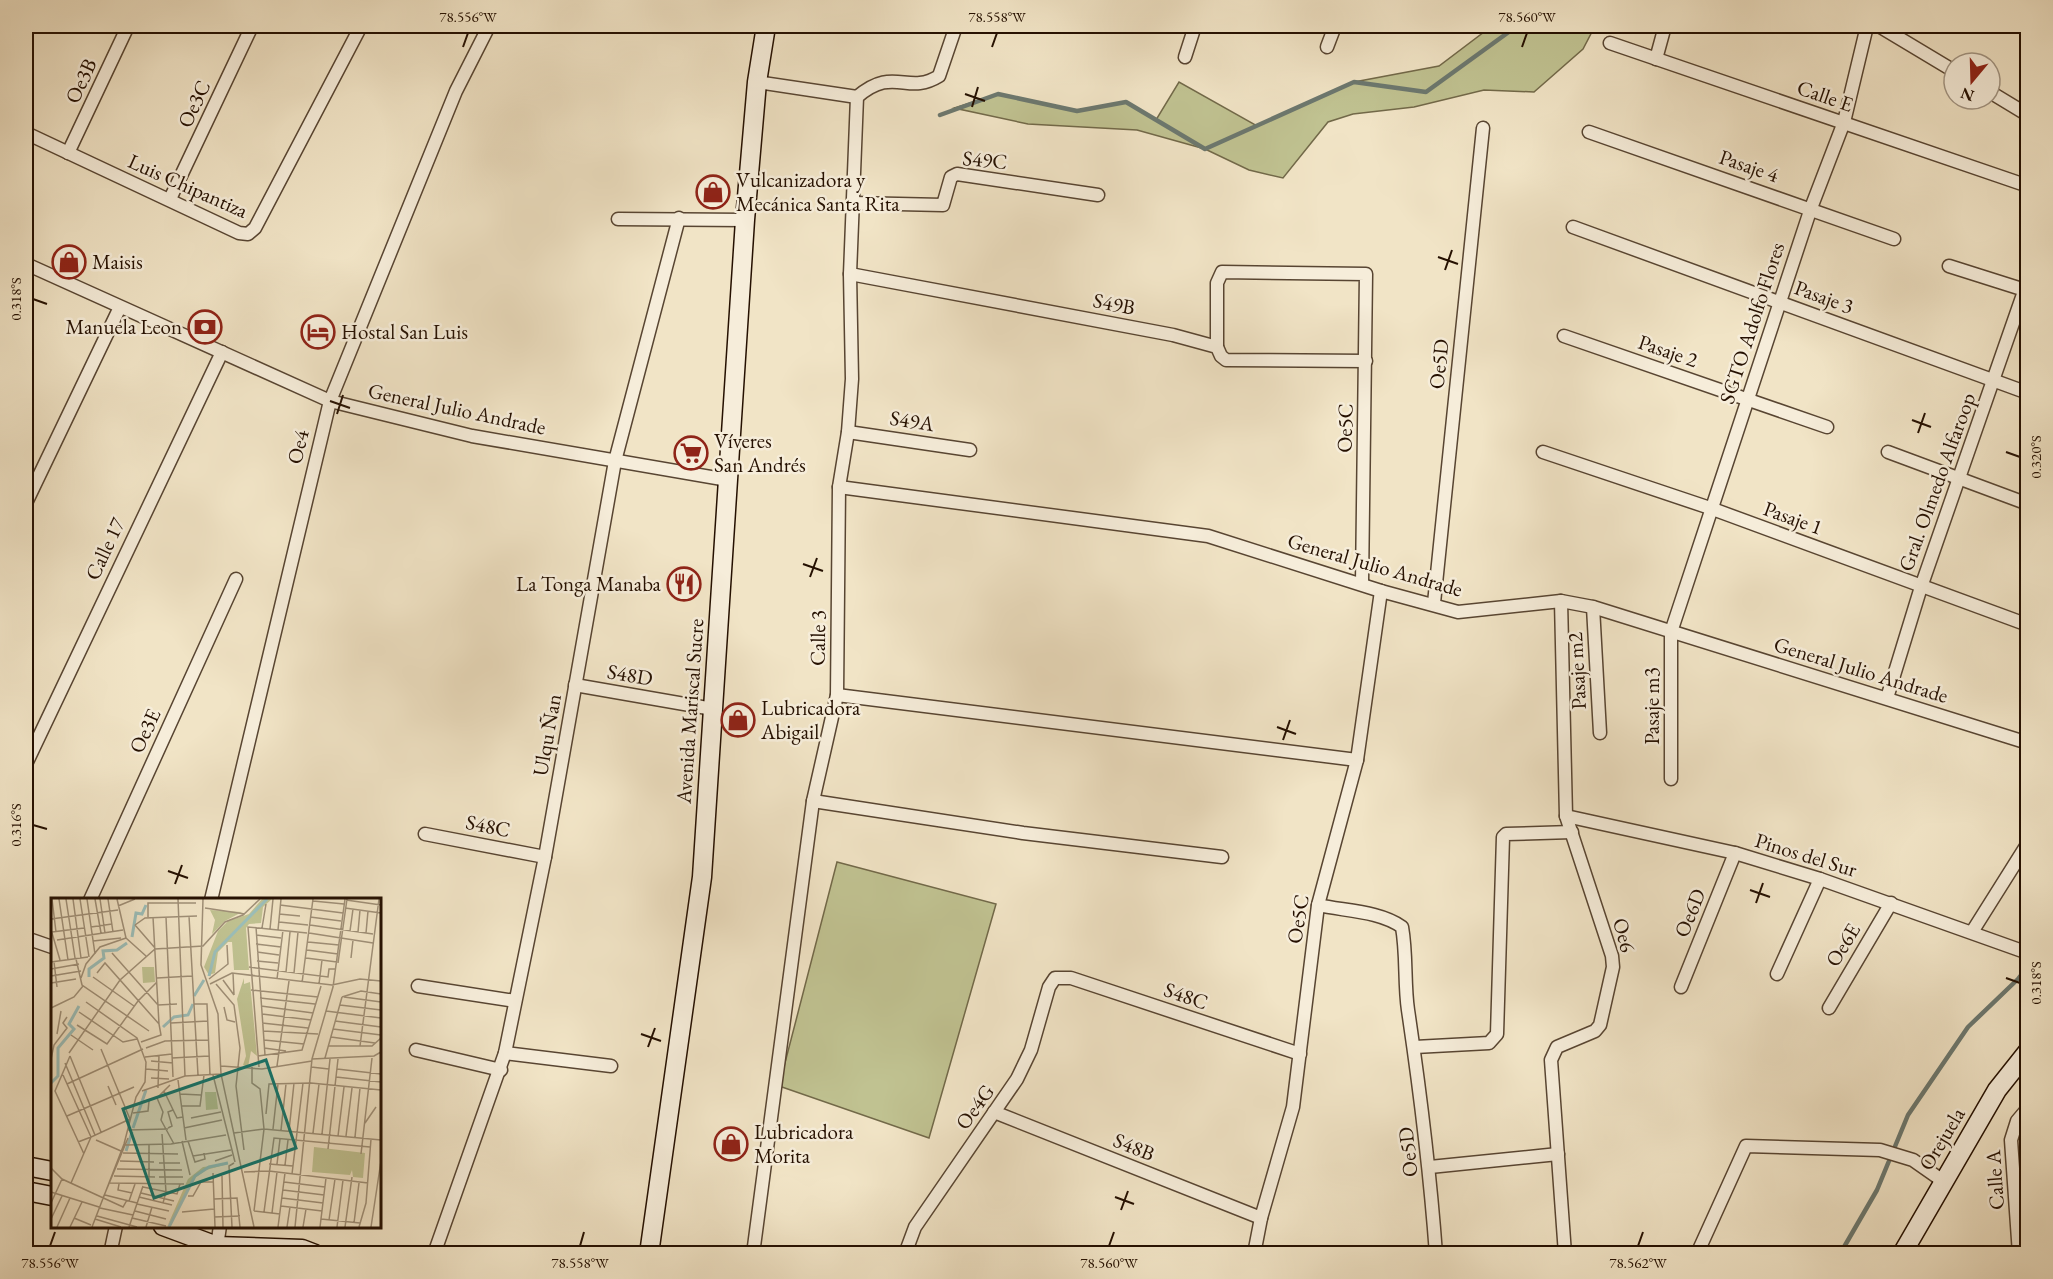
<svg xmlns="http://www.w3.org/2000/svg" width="2053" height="1279" viewBox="0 0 2053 1279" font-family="'EB Garamond',serif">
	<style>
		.green { fill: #c0c291; stroke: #726949; stroke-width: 1.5 }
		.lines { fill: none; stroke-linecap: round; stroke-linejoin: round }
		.stream { stroke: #6c786f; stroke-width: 4.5 }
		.street-casing { stroke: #584532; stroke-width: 15 }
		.secondary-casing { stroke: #251001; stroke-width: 21 }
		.street { stroke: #f6edda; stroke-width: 12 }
		.secondary { stroke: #f6edda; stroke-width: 18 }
		.ticks { fill: none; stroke: #251001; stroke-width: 2 }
		.labels { text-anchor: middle; stroke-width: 5; stroke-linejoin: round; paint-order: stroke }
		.street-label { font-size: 21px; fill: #251001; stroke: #f6edda }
		.poi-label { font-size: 21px; fill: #251001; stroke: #f6edda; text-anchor: start }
		.inset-river { fill: none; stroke: #9bbeb9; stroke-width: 3 }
		.inset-road { fill: none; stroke: #9f8f77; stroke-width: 1.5 }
		.view { fill: #0f766e; fill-opacity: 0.15; stroke: #0f766e; stroke-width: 3 }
		.inset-edge { fill: none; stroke: #251001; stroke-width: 3 }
		.neatline { fill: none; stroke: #251001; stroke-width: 2 }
		.ticks-label { font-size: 15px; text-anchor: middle; fill: #251001 }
	</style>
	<rect width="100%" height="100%" fill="#f1e4c6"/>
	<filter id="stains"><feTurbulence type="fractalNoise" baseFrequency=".00333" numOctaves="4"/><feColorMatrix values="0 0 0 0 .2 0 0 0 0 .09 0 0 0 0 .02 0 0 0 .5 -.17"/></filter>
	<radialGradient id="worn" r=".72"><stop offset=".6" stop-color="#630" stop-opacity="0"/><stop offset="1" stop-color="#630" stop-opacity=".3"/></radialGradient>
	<g class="green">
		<polygon points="1492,26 1595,26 1583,49 1534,92 1484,90 1414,107 1353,114 1328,122 1283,178 1249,170 1205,149 1137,130 1028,124 954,108 998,94 1077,111 1126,102 1156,120 1179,82 1257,126 1354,82 1439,66"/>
		<polygon points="837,862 996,904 929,1138 779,1086"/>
	</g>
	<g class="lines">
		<g class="stream">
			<polyline points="940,115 998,94 1077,111 1126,102 1205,149 1354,82 1426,92 1517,26"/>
			<polyline points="1840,1254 1877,1190 1908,1115 1968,1027 2018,979 2028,966"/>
		</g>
		<g class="street-casing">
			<g id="street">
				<polyline points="1879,26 1954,71"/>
				<polyline points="1610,43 2028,186"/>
				<polyline points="1327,47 1335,26"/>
				<polyline points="1185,57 1195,26"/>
				<polyline points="1656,59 1665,26"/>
				<polyline points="757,82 857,97"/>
				<polyline points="1990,92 2028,115"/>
				<polyline points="1589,132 1894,239"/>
				<polyline points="26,133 239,233 248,234 255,228 361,26"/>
				<polyline points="68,153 128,26"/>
				<polyline points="170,199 252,26"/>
				<polyline points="853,203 943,205 951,177 957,174 1098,195"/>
				<polyline points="618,219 745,220"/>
				<polyline points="1573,227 2028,393"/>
				<polyline points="26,264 330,401 472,436 728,480"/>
				<polyline points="1949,266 2028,291"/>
				<polyline points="850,274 1173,335 1217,347 1221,356 1226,360 1366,361"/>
				<polyline points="1564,336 1827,427"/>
				<polyline points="1217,347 1217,283 1222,272 1366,274 1362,583"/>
				<polyline points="848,432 970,450"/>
				<polyline points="1543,452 1710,508 2028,625"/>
				<polyline points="1888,452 2028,504"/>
				<polyline points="839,487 1208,536 1381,591 1458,612 1561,601 1593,607 2028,743"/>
				<polyline points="26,503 120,307"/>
				<polyline points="1561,601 1566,816 1612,956 1613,967 1600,1025 1595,1031 1557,1047 1551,1060 1565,1254"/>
				<polyline points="1434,603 1483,128"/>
				<polyline points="1593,607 1600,733"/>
				<polyline points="575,685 713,709"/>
				<polyline points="837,695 1357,760"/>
				<polyline points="1887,698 1921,587 2028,280"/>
				<polyline points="26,764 222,352"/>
				<polyline points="1671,779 1671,632 1811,208 1844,122 1867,26"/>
				<polyline points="813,801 1023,833 1222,857"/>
				<polyline points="1566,816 1735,853 1820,879 2028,953"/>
				<polyline points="425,834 545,857"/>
				<polyline points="90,900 236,579"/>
				<polyline points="211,900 330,401 456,91 489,26"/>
				<path d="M1318 905C1345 911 1380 911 1402 927 1407 955 1404 983 1408 1010 1420 1091 1430 1172 1436 1254"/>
				<polyline points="1972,932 2028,843"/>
				<polyline points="26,938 52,947"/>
				<polyline points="1777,974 1820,879"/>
				<polyline points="418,986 515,1001"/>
				<polyline points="1681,987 1735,853"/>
				<polyline points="1829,1008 1891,903"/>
				<polyline points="1415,1047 1489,1043 1497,1034 1503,837 1506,834 1572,832"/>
				<polyline points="416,1050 501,1070"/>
				<polyline points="505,1053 611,1066"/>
				<polyline points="994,1112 1261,1218"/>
				<polyline points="1430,1167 1558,1154"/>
				<polyline points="217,1246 220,1226"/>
				<polyline points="110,1254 116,1226"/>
				<polyline points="434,1254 505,1053 545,857 615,461 679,218"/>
				<path d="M753 1254 813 801 837 695 839 487 848 432 852 379 850 274 857 97C894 65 907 96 939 76L956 26"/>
				<polyline points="905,1254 915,1227 1017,1079 1031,1050 1049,987 1055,978 1071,978 1300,1054"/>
				<polyline points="1254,1254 1261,1218 1293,1107 1318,905 1357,760 1381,591"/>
				<polyline points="1697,1254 1746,1146 1880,1150 1913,1160 1943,1181"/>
				<polyline points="2019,1254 2011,1140 2017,1121 2028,1108"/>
			</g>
		</g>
		<g class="secondary-casing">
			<g id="secondary">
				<polyline points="26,1166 52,1171"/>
				<polyline points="26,1191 52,1196"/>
				<polyline points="163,1226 217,1246 302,1249 315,1254"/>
				<polyline points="649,1254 702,877 745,220 757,82 766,26"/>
				<polyline points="1902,1254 1997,1090 2028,1051"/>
			</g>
		</g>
		<use href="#street" class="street"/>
		<use href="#secondary" class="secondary"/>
	</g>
	<path class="ticks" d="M463 47 468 33M992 47 997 33M1522 47 1527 33M965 94 985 101M972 107 978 87M1438 257 1458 264M1445 270 1452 250M33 299 47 304M330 401 350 408M337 414 343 395M1912 420 1931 427M1918 433 1925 413M2006 452 2020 457M803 564 823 571M810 577 817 558M1277 727 1296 734M1283 740 1290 720M33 825 47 829M168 871 188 878M175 884 182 865M1750 890 1770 897M1756 903 1763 883M2006 978 2020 983M641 1034 661 1041M648 1047 655 1028M1115 1197 1134 1204M1121 1210 1128 1191M50 1246 55 1232M580 1246 584 1232M1109 1246 1114 1232M1638 1246 1643 1232"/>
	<defs>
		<g id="shop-ring" transform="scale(1.725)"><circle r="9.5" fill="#f6edda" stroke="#8f2418" stroke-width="1.5"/><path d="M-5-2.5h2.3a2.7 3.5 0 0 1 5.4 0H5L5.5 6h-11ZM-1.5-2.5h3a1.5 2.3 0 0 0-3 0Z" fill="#8f2418"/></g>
		<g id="bank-ring" transform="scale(1.725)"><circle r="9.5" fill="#f6edda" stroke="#8f2418" stroke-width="1.5"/><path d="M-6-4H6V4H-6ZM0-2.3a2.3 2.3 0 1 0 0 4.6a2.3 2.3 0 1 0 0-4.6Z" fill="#8f2418"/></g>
		<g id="hotel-ring" transform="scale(1.725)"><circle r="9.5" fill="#f6edda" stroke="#8f2418" stroke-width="1.5"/><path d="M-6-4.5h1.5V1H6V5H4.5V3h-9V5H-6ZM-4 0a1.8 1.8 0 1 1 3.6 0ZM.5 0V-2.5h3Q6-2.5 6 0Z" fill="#8f2418"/></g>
		<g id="supermarket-ring" transform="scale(1.725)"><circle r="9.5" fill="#f6edda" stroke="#8f2418" stroke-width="1.5"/><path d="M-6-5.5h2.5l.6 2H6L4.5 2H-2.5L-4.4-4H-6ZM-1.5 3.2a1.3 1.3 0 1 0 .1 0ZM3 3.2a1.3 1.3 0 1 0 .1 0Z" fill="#8f2418"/></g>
		<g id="restaurant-ring" transform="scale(1.725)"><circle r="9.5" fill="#f6edda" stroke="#8f2418" stroke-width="1.5"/><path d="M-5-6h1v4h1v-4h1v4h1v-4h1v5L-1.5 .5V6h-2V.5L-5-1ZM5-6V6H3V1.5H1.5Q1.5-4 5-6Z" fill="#8f2418"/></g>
	</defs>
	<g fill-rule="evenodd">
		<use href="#shop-ring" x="713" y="192"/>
		<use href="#shop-ring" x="69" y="262"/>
		<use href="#bank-ring" x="205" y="327"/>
		<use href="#hotel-ring" x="318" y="332"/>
		<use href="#supermarket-ring" x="691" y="453"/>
		<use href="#restaurant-ring" x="684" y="584"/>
		<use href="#shop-ring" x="738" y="720"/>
		<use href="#shop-ring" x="731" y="1144"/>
	</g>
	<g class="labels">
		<g class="street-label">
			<text transform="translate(81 81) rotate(-65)" y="7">Oe3B</text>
			<text transform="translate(1825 96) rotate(19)" y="7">Calle E</text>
			<text transform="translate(194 104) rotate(-65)" y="7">Oe3C</text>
			<text transform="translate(985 160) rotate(5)" y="7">S49C</text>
			<text transform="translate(1749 166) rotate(19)" y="7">Pasaje 4</text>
			<text transform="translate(188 186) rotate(24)" y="7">Luis Chipantiza</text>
			<text transform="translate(1824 297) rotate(20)" y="7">Pasaje 3</text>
			<text transform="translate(1114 304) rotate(11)" y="7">S49B</text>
			<text transform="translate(1752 323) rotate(-72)" y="7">SGTO Adolfo Flores</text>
			<text transform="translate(1668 351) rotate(19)" y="7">Pasaje 2</text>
			<text transform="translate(1439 364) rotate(-84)" y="7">Oe5D</text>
			<text transform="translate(457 409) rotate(12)" y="7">General Julio Andrade</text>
			<text transform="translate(912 421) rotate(9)" y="7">S49A</text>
			<text transform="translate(1345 428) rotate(-89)" y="7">Oe5C</text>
			<text transform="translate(298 447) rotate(-76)" y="7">Oe4</text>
			<text transform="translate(1937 482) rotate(-70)" y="7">Gral. Olmedo Alfaroop</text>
			<text transform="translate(1793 518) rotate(20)" y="7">Pasaje 1</text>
			<text transform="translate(105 549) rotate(-65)" y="7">Calle 17</text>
			<text transform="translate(1375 565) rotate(16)" y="7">General Julio Andrade</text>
			<text transform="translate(818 638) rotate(-89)" y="7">Calle 3</text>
			<text transform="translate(1861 670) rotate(17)" y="7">General Julio Andrade</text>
			<text transform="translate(1577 671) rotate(-93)" y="7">Pasaje m2</text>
			<text transform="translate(630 675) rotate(10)" y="7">S48D</text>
			<text transform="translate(1652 706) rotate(-90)" y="7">Pasaje m3</text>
			<text transform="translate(690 711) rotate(-86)" y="7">Avenida Mariscal Sucre</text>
			<text transform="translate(145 731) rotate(-65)" y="7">Oe3E</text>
			<text transform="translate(547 735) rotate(-80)" y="7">Ulqu Ñan</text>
			<text transform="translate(488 826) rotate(11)" y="7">S48C</text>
			<text transform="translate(1806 855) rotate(17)" y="7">Pinos del Sur</text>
			<text transform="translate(1690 913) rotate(-68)" y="7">Oe6D</text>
			<text transform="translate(1298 919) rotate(-81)" y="7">Oe5C</text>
			<text transform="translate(1624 935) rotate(75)" y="7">Oe6</text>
			<text transform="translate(1843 945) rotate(-59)" y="7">Oe6E</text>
			<text transform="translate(1186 996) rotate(19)" y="7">S48C</text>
			<text transform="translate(975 1107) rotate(-54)" y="7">Oe4G</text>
			<text transform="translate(1942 1139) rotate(-59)" y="7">Orejuela</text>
			<text transform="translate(1134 1147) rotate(22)" y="7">S48B</text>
			<text transform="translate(1408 1152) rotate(-96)" y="7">Oe5D</text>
			<text transform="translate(1995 1180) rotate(-94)" y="7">Calle A</text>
		</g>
		<g class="poi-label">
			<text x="736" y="187">Vulcanizadora y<tspan x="736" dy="24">Mecánica Santa Rita</tspan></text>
			<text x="92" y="269">Maisis</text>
			<text x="182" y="334" text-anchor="end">Manuela Leon</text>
			<text x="341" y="339">Hostal San Luis</text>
			<text x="714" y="448">Víveres<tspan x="714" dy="24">San Andrés</tspan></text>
			<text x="661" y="591" text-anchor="end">La Tonga Manaba</text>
			<text x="761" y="715">Lubricadora<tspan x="761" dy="24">Abigail</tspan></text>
			<text x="754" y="1139">Lubricadora<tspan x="754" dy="24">Morita</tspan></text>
		</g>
	</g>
	<g transform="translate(51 898)">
		<rect width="330" height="330" fill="#f1e4c6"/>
		<path d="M211 1H221L212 9 210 25 198 26 195 30 198 72H183L181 44H177L167 54 164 75 158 77 153 69 167 33 177 23 198 16ZM159 12 191 14 174 23 161 36 164 22ZM91 69H103L104 84 92 85ZM193 80V86L199 84 206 158 200 153 197 169 192 167 195 158 186 101ZM154 194H165L167 211 155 212ZM263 249 314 255 312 280 302 279 301 272 299 277 261 274ZM177 266 155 272 144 280 116 329 137 281 152 269Z" fill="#c0c291"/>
		<path class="inset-river" d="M81 39 85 15 91 16 95 7M158 78 164 54 216 1M38 79V71L53 60 52 53 66 52 76 45M143 98 153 82M112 129 123 119 137 117 142 106M0 185 7 178V150L23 131 18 126 28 108M82 230 95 192M75 253 81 234M118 329 144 278 158 269 177 265"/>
		<path class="inset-road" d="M1 1 5 34M8 1 17 62M15 1 24 60M22 1 30 60M29 1 38 59M36 1 44 56M44 1 50 35M49 1 54 35M57 1 62 34M66 1 75 40M127 1 134 178M152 1 150 67 167 116 170 176 203 329M295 2 330 7M262 3 293 6M112 5H145M229 7 292 15M67 8 84 1M154 10 194 16M294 10 330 15M228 16 249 18M138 18 147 177M97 19V5H112M115 19 122 179M259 19 290 23M0 21 67 12M228 24 257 27M84 27 94 20 146 18M84 27 104 50M259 27 322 36M40 29 61 26M205 29 214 157M211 30 215 6M219 31 222 1M227 32 230 1M299 33 302 11M1 34 33 30M307 34 309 12M1 35 9 62M258 35 322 45M315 35 317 13M205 37 230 40M75 40 95 58M6 42 72 32M42 43 70 40M257 44 288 47M205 46 230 49M256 52 287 56M206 54 228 57M61 55 107 107 126 106M255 60 286 64M300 60 302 42M25 61 31 87 98 133M206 63 227 65M0 64 37 59M3 64 6 89M287 65 296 1M198 69 277 79 278 71H284M0 71 28 66M235 74 239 34M46 75 54 65 108 126 102 19M182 75 183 97M243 75 247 34M0 78 30 73M42 79 83 108M30 80 35 66 49 49 75 40M106 80 141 78M158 81 177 66 176 47M226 81 232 32M172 82 183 97M0 85 25 81M251 85 262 1M159 86 181 75 281 87 309 81 330 83M165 86 183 107 189 150 185 188 193 252M268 86 271 62M200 92 267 99M291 99 310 93 330 96M293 99 330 104M209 100 264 106M35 104 86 140 95 164 94 184 85 199 73 246 41 329M143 106H156L159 177M289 107 330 112M210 108 262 115M173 109 176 122 184 124M0 110 23 99 32 88M275 113 330 120M28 114 72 144 86 141M211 116 260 122M284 123 330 129M120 125 157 123M211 125 257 130M26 127 56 146 87 103 106 84M282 131 330 137M212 133 267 136M6 136 10 113M20 137 42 152M280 139 324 145M213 142 253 146M90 144 110 137 108 126M277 148H321L330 140M309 148 328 1M95 150 114 143 158 142M213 150 235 153M18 155 69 82 104 51 152 48 174 24 192 17 209 1M19 158 4 193 33 256M19 158 50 234M207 158 251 152 270 88M94 159 121 156M121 160 158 158M274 160 291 99M0 161 3 147 16 130 12 125 16 119M261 161 323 158 330 154M100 163 122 165M14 165 44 237M170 168 211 171 261 163M226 168 238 83M201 169V185L209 191 213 231 203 313M208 169 197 29 256 35M260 169 278 171M95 171 117 173M286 171 330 176M12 177 40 239 27 244M162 177 184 264M285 179 330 184M100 180 118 181M127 182 135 242M16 186 92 151M119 187 106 200 112 214 110 222 123 246M57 188 65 207M107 190 108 157M91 193 134 178 170 176M113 193 126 220 132 219M129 196 150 197M130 208H149L153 177M82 215 97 213 98 203M215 216 218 186 260 185 330 192M16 218 83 189M140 220 170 214M314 225 325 209M117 230 121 228 117 214 122 212M133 230 171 222M222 231 227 186M77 232 117 231M230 232 235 186M238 233 243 185M183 235 213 231 330 242M262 235 268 186M111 236 115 294 112 305M271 236 279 161M287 238 293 189M295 238 301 190M304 239 309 190M45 242 70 253M131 243 139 277M137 243 144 264 154 261 153 255M74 247 120 246 175 237M98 247V286M277 251 287 161M72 255 127 256M310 256 321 160M142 258 180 252M69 263 103 264M164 263 181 257M108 265H129M218 266 242 268M226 266 229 241M234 267 237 242M0 270 11 281 72 309 76 302M66 271 131 272M193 274 218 273 317 285M162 275 164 329M241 276 252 185M63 278 104 279M171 278 172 329M108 279H132M233 284 274 289M20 285 40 239 79 221 50 151M59 285 133 286M68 286 67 292 81 295M92 289 126 296 129 286M232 292 273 297M0 294 48 309M90 295 123 303M54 297 86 305M137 298H142L150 284H162M88 299 121 307M52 300 77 240M231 300 272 305M163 301 186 300 189 329M78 303 84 286M0 305 11 281M86 306 118 313M230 308 271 313M49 310 82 317M84 313 115 321M203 313 229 316M131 314 163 311M213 314 223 240 319 249M221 315 226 274M46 318 86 329M163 319 189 318M23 320 40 327M81 320 115 328M0 321 11 298M44 321 70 329M270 321 309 325M278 322 284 281M303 325 308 285M6 329 19 300M19 329 31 304M78 329 92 288M95 329 101 309M181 329 178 268 183 265M227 329 234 275M236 329 239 309M244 329 261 161 282 89 294 1M252 329 255 311M269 329 275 280M286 329 292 282M294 329 301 279M308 329 315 305 320 241M320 329 330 263"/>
		<path class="view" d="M215 162 245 250 103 300 72 211Z"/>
		<rect width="330" height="330" class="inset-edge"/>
	</g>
	<rect width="2053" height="1279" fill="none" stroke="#f1e4c6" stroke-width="66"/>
	<g transform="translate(1972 81) rotate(199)"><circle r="28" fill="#f6edda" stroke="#a29583" stroke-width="1.5"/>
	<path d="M0-4.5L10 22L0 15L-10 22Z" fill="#8f2418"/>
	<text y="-9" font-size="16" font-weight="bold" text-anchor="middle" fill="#251001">N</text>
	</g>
	<rect x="33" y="33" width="1987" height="1213" class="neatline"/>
	<g class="ticks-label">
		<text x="468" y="22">78.556°W</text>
		<text x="997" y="22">78.558°W</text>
		<text x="1527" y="22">78.560°W</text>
		<text transform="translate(16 299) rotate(-90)" y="5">0.318°S</text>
		<text transform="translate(2036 457) rotate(-90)" y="5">0.320°S</text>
		<text transform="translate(16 825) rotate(-90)" y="5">0.316°S</text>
		<text transform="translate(2036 983) rotate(-90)" y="5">0.318°S</text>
		<text x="50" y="1268">78.556°W</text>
		<text x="580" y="1268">78.558°W</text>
		<text x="1109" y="1268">78.560°W</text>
		<text x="1638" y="1268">78.562°W</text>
	</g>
	<rect width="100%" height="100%" filter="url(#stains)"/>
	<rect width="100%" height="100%" fill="url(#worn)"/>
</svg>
